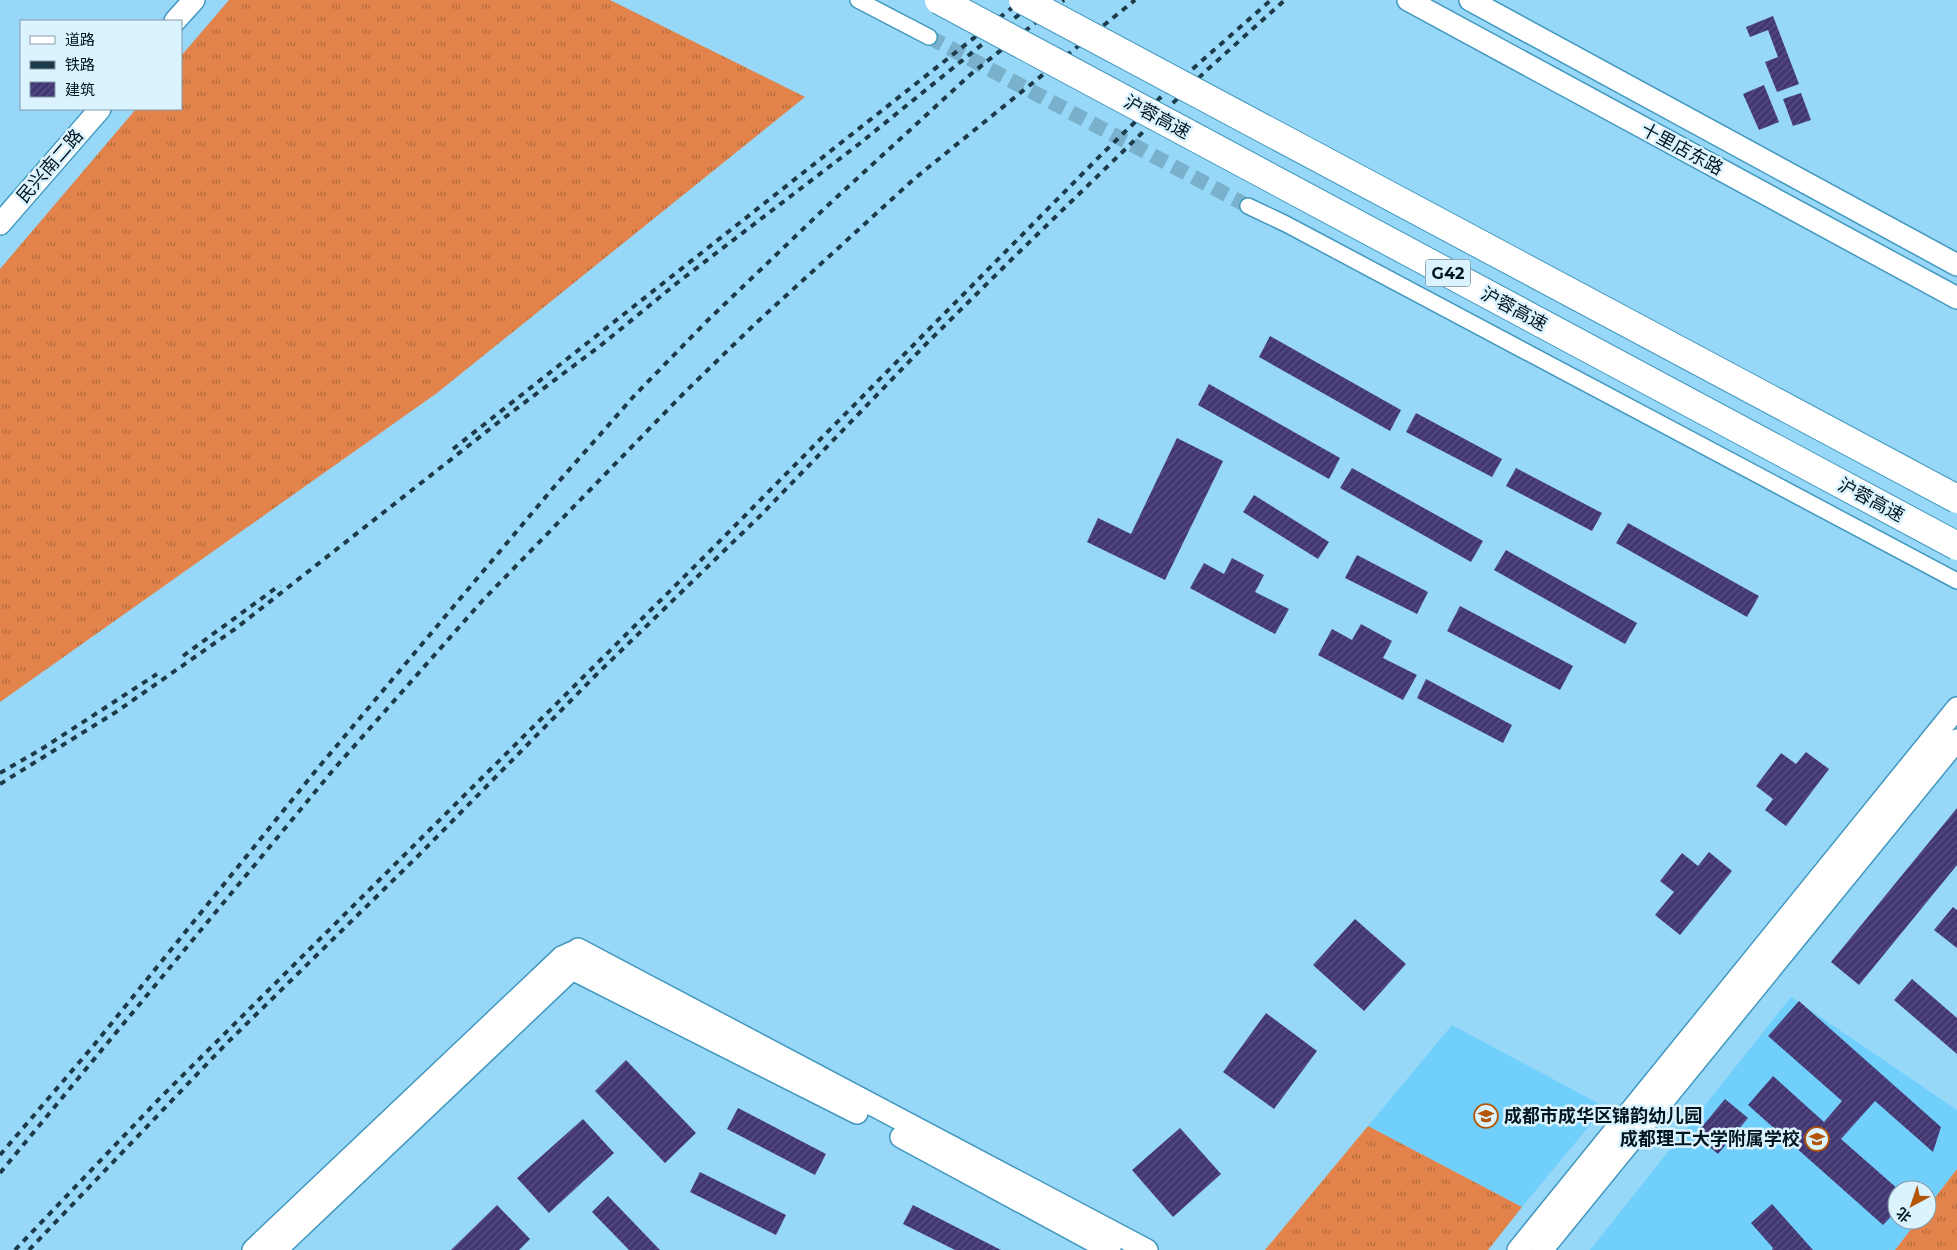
<svg xmlns="http://www.w3.org/2000/svg" width="1957" height="1250" viewBox="0 0 1957 1250" font-family="Montserrat,'Noto Sans SC',sans-serif">
	<style>
		.built { fill: #71cffc }
		.grass { fill: url(#grass-tufts) }
		.garden { fill: #e1834a }
		.building { fill: url(#building-hatch) }
		.lines { fill: none; stroke-linecap: round; stroke-linejoin: round }
		.street-tunnel { stroke: #79b1cd; stroke-width: 15; stroke-dasharray: 15 8; stroke-linecap: butt }
		.street-casing { stroke: #4298be; stroke-width: 18 }
		.secondary-casing { stroke: #4298be; stroke-width: 24 }
		.street { stroke: #fff; stroke-width: 15 }
		.secondary { stroke: #fff; stroke-width: 21 }
		.rail { stroke: #1c3a49; stroke-width: 4; stroke-dasharray: 6 6; stroke-linecap: butt }
		.highway-bridge-casing { stroke: #4298be; stroke-width: 30; stroke-linecap: butt }
		.highway-bridge { stroke: #fff; stroke-width: 28 }
		.labels { text-anchor: middle; stroke-width: 5; stroke-linejoin: round; paint-order: stroke }
		.shield { fill: #dbf3ff; stroke: #425864; stroke-width: 1 }
		.shield-label { font-size: 16px; font-weight: bold; fill: #001621 }
		.street-label { font-size: 18px; fill: #001621; stroke: #dbf3ff }
		.poi-label { font-size: 18px; font-weight: bold; fill: #001621; stroke: #dbf3ff; text-anchor: start }
	</style>
	<defs>
		<pattern id="grass-tufts" width="24" height="20" patternUnits="userSpaceOnUse" patternTransform="scale(1.25)"><rect width="24" height="20" fill="#e1834a"/><path d="M3 7l-1-3M5 7V3M7 7l1-3M15 17l-1-3M17 17v-4M19 17l1-3" fill="none" stroke="#b46a3d"/></pattern>
		<pattern id="building-hatch" width="6" height="6" patternUnits="userSpaceOnUse" patternTransform="scale(1.25)"><rect width="6" height="6" fill="#433773"/><path d="M-1 1l2-2M0 6l6-6M5 7l2-2" fill="none" stroke="#595182"/></pattern>
	</defs>
	<rect width="100%" height="100%" fill="#97d8f8"/>
	<g class="built">
		<polygon points="1791,997 1957,1110 1957,1169 1927,1208 1927,1190 1897,1190 1897,1220 1918,1220 1895,1250 1590,1250"/>
		<polygon points="1452,1025 1605,1107 1522,1207 1368,1126"/>
	</g>
	<g class="grass">
		<polygon points="229,0 610,0 805,97 437,393 0,702 0,269 136,109 181,109 181,56"/>
		<polygon points="1368,1126 1522,1207 1488,1250 1265,1250"/>
		<polygon points="1957,1169 1957,1250 1895,1250 1918,1220 1927,1220 1927,1208"/>
	</g>
	<polygon class="garden" points="1957,1229 1957,1250 1940,1250"/>
	<g class="building">
		<polygon points="1773,16 1799,84 1777,92 1765,62 1778,57 1768,30 1750,37 1746,27"/>
		<polygon points="1764,85 1779,122 1759,130 1743,94"/>
		<polygon points="1801,93 1811,120 1793,126 1783,99"/>
		<polygon points="1270,336 1401,410 1390,431 1259,357"/>
		<polygon points="1209,384 1340,458 1329,479 1198,405"/>
		<polygon points="1416,413 1502,459 1492,477 1406,432"/>
		<polygon points="1177,438 1223,461 1165,580 1087,542 1098,518 1131,534"/>
		<polygon points="1352,468 1483,541 1471,562 1340,488"/>
		<polygon points="1516,468 1602,513 1592,531 1506,486"/>
		<polygon points="1254,495 1329,542 1318,559 1243,512"/>
		<polygon points="1628,523 1759,596 1747,617 1616,543"/>
		<polygon points="1506,550 1637,623 1625,644 1494,570"/>
		<polygon points="1357,555 1428,592 1417,614 1345,578"/>
		<polygon points="1232,558 1264,575 1255,592 1289,609 1275,634 1190,588 1204,563 1224,574"/>
		<polygon points="1460,606 1573,666 1560,690 1447,631"/>
		<polygon points="1361,624 1392,641 1383,658 1417,675 1403,700 1318,655 1332,629 1352,640"/>
		<polygon points="1426,679 1512,725 1503,743 1417,698"/>
		<polygon points="1806,752 1829,769 1786,826 1765,810 1773,799 1756,786 1781,753 1796,764"/>
		<polygon points="1957,808 1957,865 1859,985 1831,962"/>
		<polygon points="1709,852 1732,871 1680,935 1655,915 1674,892 1660,881 1682,853 1698,866"/>
		<polygon points="1953,907 1957,910 1957,948 1934,930"/>
		<polygon points="1355,919 1406,964 1364,1011 1313,965"/>
		<polygon points="1912,979 1957,1018 1957,1054 1894,1000"/>
		<polygon points="1799,1001 1941,1127 1933,1152 1875,1101 1841,1139 1899,1190 1897,1190 1897,1210 1883,1225 1748,1105 1773,1076 1824,1122 1842,1101 1768,1036"/>
		<polygon points="1266,1013 1317,1051 1274,1109 1223,1072"/>
		<polygon points="626,1060 696,1133 665,1163 595,1091"/>
		<polygon points="1725,1099 1748,1118 1718,1154 1695,1135"/>
		<polygon points="738,1108 826,1154 815,1175 727,1129"/>
		<polygon points="583,1119 614,1153 549,1213 517,1178"/>
		<polygon points="1180,1128 1221,1174 1173,1217 1132,1170"/>
		<polygon points="700,1172 786,1215 776,1235 690,1192"/>
		<polygon points="608,1196 660,1250 629,1250 592,1212"/>
		<polygon points="1772,1204 1813,1250 1772,1250 1773,1248 1751,1223"/>
		<polygon points="497,1205 530,1239 519,1250 451,1250"/>
		<polygon points="913,1205 1001,1250 955,1250 903,1224"/>
	</g>
	<g class="lines">
		<polyline class="street-tunnel" points="929,37 1248,206"/>
		<g class="street-casing">
			<g id="street">
				<polyline points="858,0 929,37"/>
				<polyline points="1248,206 1286,224 1957,581"/>
			</g>
		</g>
		<g class="secondary-casing">
			<g id="secondary">
				<polyline points="1408,0 1957,298"/>
				<polyline points="1470,0 1957,265"/>
				<polyline points="175,21 194,0"/>
				<polyline points="0,224 100,109"/>
				<polyline points="578,949 1147,1250"/>
				<polyline points="562,957 572,969 857,1113"/>
				<polyline points="901,1137 1110,1250"/>
				<polyline points="253,1250 562,957 573,952"/>
				<polyline points="276,1250 572,969 576,956"/>
				<polyline points="1518,1250 1957,708"/>
				<polyline points="1542,1250 1957,740"/>
			</g>
		</g>
		<use href="#street" class="street"/>
		<use href="#secondary" class="secondary"/>
		<g class="rail">
			<polyline points="453,449 1022,0"/>
			<polyline points="183,656 280,585"/>
			<polyline points="0,773 40,750 157,674"/>
			<polyline points="0,784 116,712 235,629 500,421 600,346 677,283 859,144 1037,0"/>
			<polyline points="0,1155 94,1045 313,774 459,600 554,487 634,396 707,321 826,207 971,74 1064,0"/>
			<polyline points="0,1173 334,769 483,600 585,495 684,393 756,323 914,179 1135,0"/>
			<polyline points="15,1250 161,1097 706,555 1102,154 1164,94 1271,0"/>
			<polyline points="29,1250 225,1045 419,855 595,676 761,515 929,341 1012,259 1208,69 1285,0"/>
		</g>
		<g class="highway-bridge-casing">
			<g id="highway-bridge">
				<polyline points="939,0 1957,546"/>
				<polyline points="1023,0 1957,499"/>
			</g>
		</g>
		<use href="#highway-bridge" class="highway-bridge"/>
	</g>
	<defs>
		<g id="school-ring" transform="scale(1.25)"><circle r="9.5" fill="#dbf3ff" stroke="#b35506" stroke-width="1.5"/><path d="M0-5L7-2L0 1L-7-2ZM-4 1L0 2.5L4 1V4Q0 6-4 4Z" fill="#b35506"/></g>
	</defs>
	<g fill-rule="evenodd">
		<use href="#school-ring" x="1486" y="1116"/>
		<use href="#school-ring" x="1817" y="1139"/>
	</g>
	<g class="labels">
		<rect class="shield" x="1425.5" y="259.5" width="45" height="27" rx="4"/>
		<g class="shield-label">
			<text x="1448" y="279">G42</text>
		</g>
		<g class="street-label">
			<text transform="translate(1157 117) rotate(28)" y="6">沪蓉高速</text>
			<text transform="translate(1682 149) rotate(28)" y="6">十里店东路</text>
			<text transform="translate(50 166) rotate(-49)" y="6">民兴南二路</text>
			<text transform="translate(1514 309) rotate(28)" y="6">沪蓉高速</text>
			<text transform="translate(1871 500) rotate(28)" y="6">沪蓉高速</text>
		</g>
		<g class="poi-label">
			<text x="1504" y="1122">成都市成华区锦韵幼儿园</text>
			<text x="1800" y="1145" text-anchor="end">成都理工大学附属学校</text>
		</g>
	</g>
	<rect x="20" y="20" width="162" height="90" fill="#dbf3ff" stroke="#839ba6"/>
	<rect x="30" y="36" width="25" height="8" fill="#ffffff" stroke="#839ba6"/>
	<text x="65" y="45" font-size="15" fill="#001621">道路</text>
	<rect x="30" y="61" width="25" height="8" fill="#1c3a49" stroke="#839ba6"/>
	<text x="65" y="70" font-size="15" fill="#001621">铁路</text>
	<rect x="30" y="82" width="25" height="15" fill="url(#building-hatch)" stroke="#839ba6"/>
	<text x="65" y="95" font-size="15" fill="#001621">建筑</text>
	<g transform="translate(1912 1205) rotate(220)"><circle r="24" fill="#dbf3ff" stroke="#839ba6"/>
	<path d="M0-4L9 19L0 12L-9 19Z" fill="#b35506"/>
	<text y="-8" font-size="14" font-weight="bold" text-anchor="middle" fill="#001621">北</text>
	</g>
</svg>
